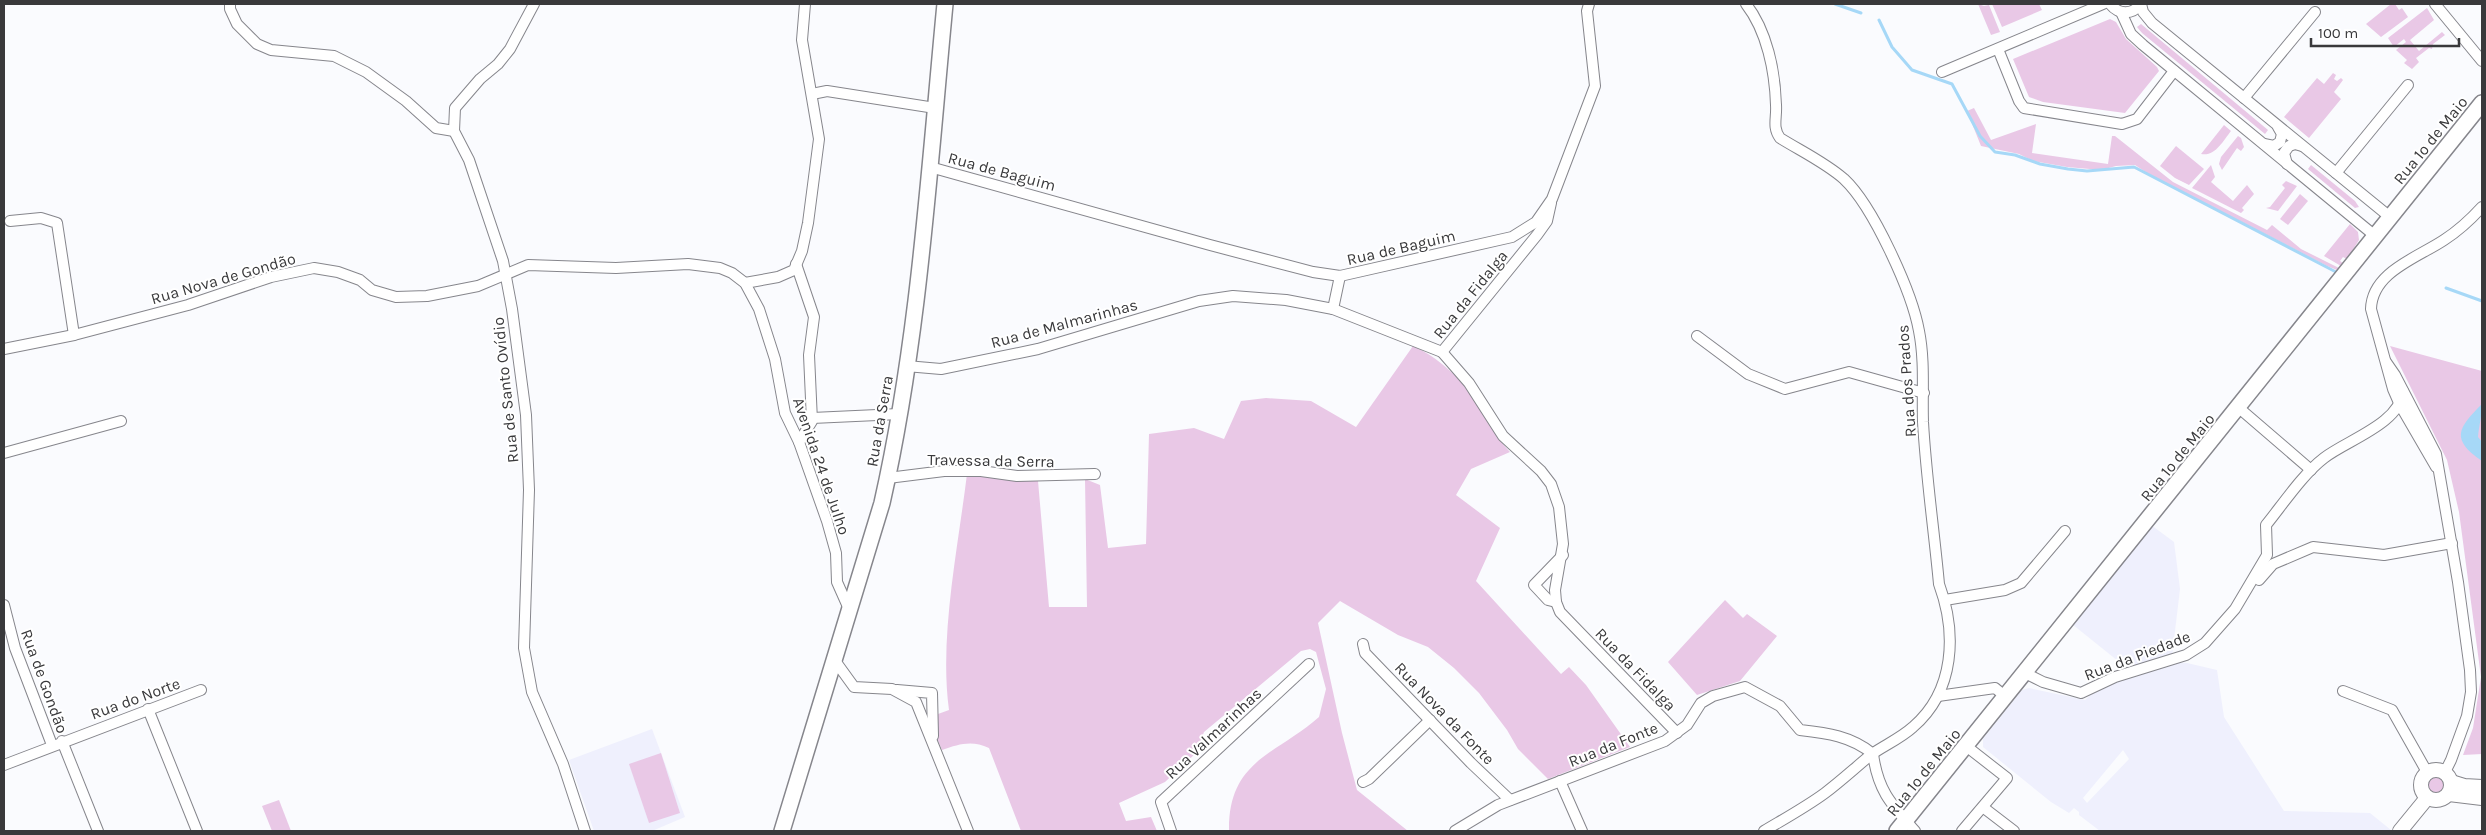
<svg xmlns="http://www.w3.org/2000/svg" width="2486" height="835" viewBox="0 0 2486 835" font-family="Karla,sans-serif">
	<style>
		.built { fill: #eff0fd; fill-rule: evenodd }
		.green { fill: #e9c8e6 }
		.water { fill: #a6d8f7 }
		.lines { fill: none; stroke-linecap: round; stroke-linejoin: round }
		.stream { stroke: #a6d8f7; stroke-width: 3 }
		.street-casing { stroke: #86868c; stroke-width: 12 }
		.secondary-casing { stroke: #86868c; stroke-width: 16 }
		.primary-casing { stroke: #86868c; stroke-width: 18 }
		.street { stroke: #fff; stroke-width: 10 }
		.secondary { stroke: #fff; stroke-width: 14 }
		.primary { stroke: #fff; stroke-width: 15 }
		.labels { text-anchor: middle; stroke-width: 4; stroke-linejoin: round; paint-order: stroke }
		.street-label { font-size: 16px; fill: #39393b; stroke: #fff }
	</style>
	<rect width="100%" height="100%" fill="#fafbfe"/>
	<g class="built">
		<polygon points="2151,525 2174,542 2180,589 2172,656 2128,669 2072,624"/>
		<path d="M2171 662 2187 663 2217 670 2224 717 2284 811 2370 813 2391 830 2100 831 2079 815V812L2074 808 2069 813 2051 802 1983 747V739L2022 690 2029 688 2085 700 2096 690 2120 678ZM2123 750 2129 759 2087 803 2083 798Z"/>
		<polygon points="652,729 685,817 652,831 594,831 569,760"/>
	</g>
	<g class="green">
		<polygon points="1978,4 1984,6 1989,5 2000,32 1991,35"/>
		<polygon points="1992,4 2039,4 2042,10 2002,27"/>
		<polygon points="2391,4 2395,4 2399,10 2402,8 2408,17 2381,37 2366,24"/>
		<polygon points="2427,8 2434,20 2410,40 2419,51 2442,32 2445,35 2433,44 2432,49 2429,48 2416,58 2419,62 2412,69 2404,63 2407,60 2396,50 2406,42 2404,39 2394,47 2388,38"/>
		<polygon points="2110,19 2116,22 2126,39 2157,67 2159,71 2125,113 2043,102 2029,97 2013,59"/>
		<polygon points="2141,24 2268,130 2265,134 2142,33 2137,27"/>
		<polygon points="2333,73 2336,75 2334,79 2337,81 2341,78 2343,80 2334,92 2341,99 2309,138 2284,117 2317,78 2324,84"/>
		<polygon points="1974,108 1991,140 2036,124 2032,153 2108,164 2112,136 2115,136 2173,182 2267,230 2272,225 2301,249 2339,268 2337,270 2327,266 2147,173 2135,165 2116,166 2101,170 2067,167 2033,161 2019,154 1981,146 1967,111"/>
		<path d="M2224 125 2231 131C2223 141 2215 157 2201 154Z"/>
		<polygon points="2238,136 2241,138 2244,147 2241,151 2237,148 2222,170 2219,164 2221,157"/>
		<polygon points="2176,146 2204,169 2189,185 2175,178 2160,166"/>
		<polygon points="2211,165 2215,177 2211,182 2233,201 2247,185 2254,194 2242,208 2244,210 2241,213 2192,188"/>
		<polygon points="2311,165 2355,201 2359,207 2355,208 2308,169"/>
		<polygon points="2286,181 2297,186 2278,211 2266,208 2270,207 2285,188 2282,185"/>
		<polygon points="2300,194 2308,201 2288,225 2280,219"/>
		<polygon points="2350,224 2358,232 2359,240 2347,259 2343,257 2340,261 2343,263 2341,266 2324,256"/>
		<path d="M1413 346C1432 354 1457 374 1469 392 1483 412 1493 435 1510 452L1471 469 1456 495 1500 528 1476 581 1561 674 1569 667 1586 685 1630 747 1548 779 1518 749 1507 730 1479 693 1454 668 1428 647 1398 635 1340 601 1318 623 1342 733 1357 790 1408 831H1229C1228 760 1276 755 1319 717L1326 689 1316 652 1310 649 1301 651 1204 732 1196 753 1165 782 1119 803 1126 821 1151 817 1157 831H1021L989 748C972 740 959 744 942 750L936 736 938 714 949 710C939 637 958 548 967 474L1038 481 1049 607H1087L1085 479 1100 485 1108 548 1146 544 1149 434 1194 428 1224 439 1241 401 1266 398 1311 401 1356 427Z"/>
		<polygon points="2390,346 2482,371 2482,754 2463,755 2473,728 2481,677 2459,512 2447,460"/>
		<polygon points="1725,600 1743,618 1747,614 1777,636 1740,681 1697,695 1668,662"/>
		<polygon points="661,753 680,813 649,823 629,764"/>
		<circle cx="2436" cy="784" r="10"/>
		<polygon points="279,800 291,831 272,831 262,806"/>
	</g>
	<path class="water" d="M2482 404C2482 416 2479 425 2478 437L2482 442V461C2450 439 2458 428 2482 404Z"/>
	<g class="lines">
		<g class="stream">
			<polyline points="1835,4 1861,13"/>
			<polyline points="1879,20 1892,47 1912,70 1952,84 1980,136 1995,152 2015,155 2040,164 2068,169 2087,171 2134,167 2336,272"/>
			<polyline points="2446,288 2482,301"/>
		</g>
		<g class="street-casing">
			<g id="street">
				<polyline points="230,4 230,9 237,24 257,44 271,50 334,56 366,72 406,101 436,128 454,131"/>
				<polyline points="534,4 510,49 498,64 480,79 455,108 454,131 469,160 503,261 512,309 526,415 529,490 524,648 532,692 563,764 585,831"/>
				<path d="M1746 4C1767 31 1775 71 1776 105 1777 118 1772 127 1780 138 1801 151 1826 163 1844 179 1873 206 1912 292 1919 331 1925 361 1922 392 1923 422 1926 476 1934 530 1939 584 1957 633 1955 691 1913 727 1901 738 1885 745 1872 754 1856 767 1841 781 1825 793 1806 807 1784 819 1764 831"/>
				<path d="M2110 4C2119 15 2132 15 2141 4"/>
				<polyline points="2141,4 2143,12 2152,23 2390,217"/>
				<polyline points="2435,4 2482,61"/>
				<polyline points="2121,12 2131,34 2143,45 2374,235"/>
				<polyline points="1998,49 2019,101 2024,108 2122,124 2137,119 2174,71"/>
				<polyline points="1942,72 2103,4"/>
				<polyline points="812,94 827,91 935,108"/>
				<polyline points="2244,98 2315,12"/>
				<polyline points="2264,144 2274,146 2280,142 2282,134 2278,127"/>
				<polyline points="2287,164 2284,153 2289,146 2295,144 2302,146"/>
				<polyline points="930,167 1210,245 1313,272 1340,276 1512,237 1536,222 1552,199 1595,86 1587,11 1589,4"/>
				<polyline points="2336,173 2408,85"/>
				<polyline points="10,221 41,218 57,223 74,335"/>
				<polyline points="796,264 814,317 809,355 812,421 799,442"/>
				<polyline points="745,283 778,277 794,270 802,251 808,223 819,139 802,40 805,4"/>
				<polyline points="1333,309 1340,276"/>
				<polyline points="1697,336 1748,374 1785,389 1849,372 1924,393"/>
				<polyline points="4,349 74,335 188,305 271,277 314,268 338,272 360,280 372,290 396,297 427,296 478,286 528,265 616,268 688,264 720,268 732,273 745,283 759,309 775,359 785,413 799,442 827,521 836,553 837,582 849,609"/>
				<polyline points="1442,352 1537,235 1547,221 1551,203"/>
				<polyline points="2386,362 2395,375 2436,454 2458,582 2470,670 2471,692 2467,716 2451,760 2445,772"/>
				<polyline points="906,366 941,369 1038,349 1199,301 1233,296 1286,300 1333,309 1442,352 1469,383 1503,436 1541,471 1551,484 1559,507 1563,544 1555,590 1556,602 1560,612 1677,733"/>
				<polyline points="2239,408 2311,470"/>
				<polyline points="812,418 899,414"/>
				<polyline points="4,453 121,421"/>
				<path d="M2436 467 2400 405 2393 389 2371 309C2372 272 2417 258 2444 240 2458 231 2471 219 2482 207"/>
				<polyline points="888,478 944,471 981,471 1017,476 1095,474"/>
				<polyline points="2259,580 2273,564 2313,547 2384,555 2452,543"/>
				<polyline points="1945,600 2005,590 2021,583 2065,531"/>
				<polyline points="1556,602 1548,600 1534,585 1563,555"/>
				<polyline points="4,605 15,648 52,745"/>
				<polyline points="1363,644 1365,653 1471,763 1510,800"/>
				<polyline points="833,658 854,687 892,689 916,702 968,831"/>
				<path d="M2025 673 2043 682 2081 693 2115 677 2186 655 2205 643 2235 609 2267 555 2266 525C2283 504 2303 474 2324 458 2347 440 2400 424 2403 391"/>
				<polyline points="897,690 932,693 933,736"/>
				<polyline points="2343,691 2392,710 2427,772"/>
				<polyline points="1938,696 1995,688 2006,697"/>
				<polyline points="148,709 197,831"/>
				<polyline points="62,741 98,831"/>
				<path d="M1873 754C1878 791 1891 804 1915 831"/>
				<polyline points="4,765 201,690"/>
				<polyline points="1560,781 1582,831"/>
				<polyline points="1363,782 1369,779 1430,720"/>
				<polyline points="1984,808 2014,831"/>
				<polyline points="1171,831 1161,802 1309,664"/>
				<path d="M1455 831 1498 805 1665 741 1687 725 1701 703 1713 696 1745 687 1780 706 1800 730C1827 733 1851 736 1873 754"/>
				<polyline points="1962,831 2007,778 1966,746"/>
			</g>
		</g>
		<g class="secondary-casing">
			<g id="secondary">
				<circle cx="2436" cy="785" r="15"/>
				<polyline points="2451,782 2464,786 2482,787"/>
				<polyline points="2449,794 2482,798"/>
				<polyline points="2400,831 2427,798"/>
			</g>
		</g>
		<g class="primary-casing">
			<g id="primary">
				<path d="M782 831 882 503C919 339 929 170 945 4"/>
				<polyline points="1897,831 2482,103"/>
			</g>
		</g>
		<use href="#street" class="street"/>
		<use href="#secondary" class="secondary"/>
		<use href="#primary" class="primary"/>
	</g>
	<g class="labels">
		<g class="street-label">
			<text transform="translate(2430 140) rotate(-51)" y="6">Rua 1º de Maio</text>
			<text transform="translate(1002 171) rotate(15)" y="6">Rua de Baguim</text>
			<text transform="translate(1401 247) rotate(-13)" y="6">Rua de Baguim</text>
			<text transform="translate(223 278) rotate(-16)" y="6">Rua Nova de Gondão</text>
			<text transform="translate(1470 294) rotate(-51)" y="6">Rua da Fidalga</text>
			<text transform="translate(1064 323) rotate(-15)" y="6">Rua de Malmarinhas</text>
			<text transform="translate(1906 381) rotate(-94)" y="6">Rua dos Prados</text>
			<text transform="translate(505 390) rotate(-96)" y="6">Rua de Santo Ovídio</text>
			<text transform="translate(879 421) rotate(-80)" y="6">Rua da Serra</text>
			<text transform="translate(2177 457) rotate(-51)" y="6">Rua 1º de Maio</text>
			<text transform="translate(991 460) rotate(1)" y="6">Travessa da Serra</text>
			<text transform="translate(822 466) rotate(71)" y="6">Avenida 24 de Julho</text>
			<text transform="translate(2137 655) rotate(-21)" y="6">Rua da Piedade</text>
			<text transform="translate(1636 669) rotate(46)" y="6">Rua da Fidalga</text>
			<text transform="translate(45 681) rotate(70)" y="6">Rua de Gondão</text>
			<text transform="translate(135 698) rotate(-20)" y="6">Rua do Norte</text>
			<text transform="translate(1445 713) rotate(46)" y="6">Rua Nova da Fonte</text>
			<text transform="translate(1213 733) rotate(-43)" y="6">Rua Valmarinhas</text>
			<text transform="translate(1613 744) rotate(-22)" y="6">Rua da Fonte</text>
			<text transform="translate(1923 772) rotate(-51)" y="6">Rua 1º de Maio</text>
		</g>
	</g>
	<rect width="2486" height="835" fill="none" stroke="#39393b" stroke-width="10"/>
	<path d="M2311 38v8h148v-8" fill="none" stroke="#39393b" stroke-width="2.5"/>
	<text x="2318" y="38" font-size="15" fill="#39393b" stroke="#ffffff" stroke-width="4" paint-order="stroke">100 m</text>
</svg>
